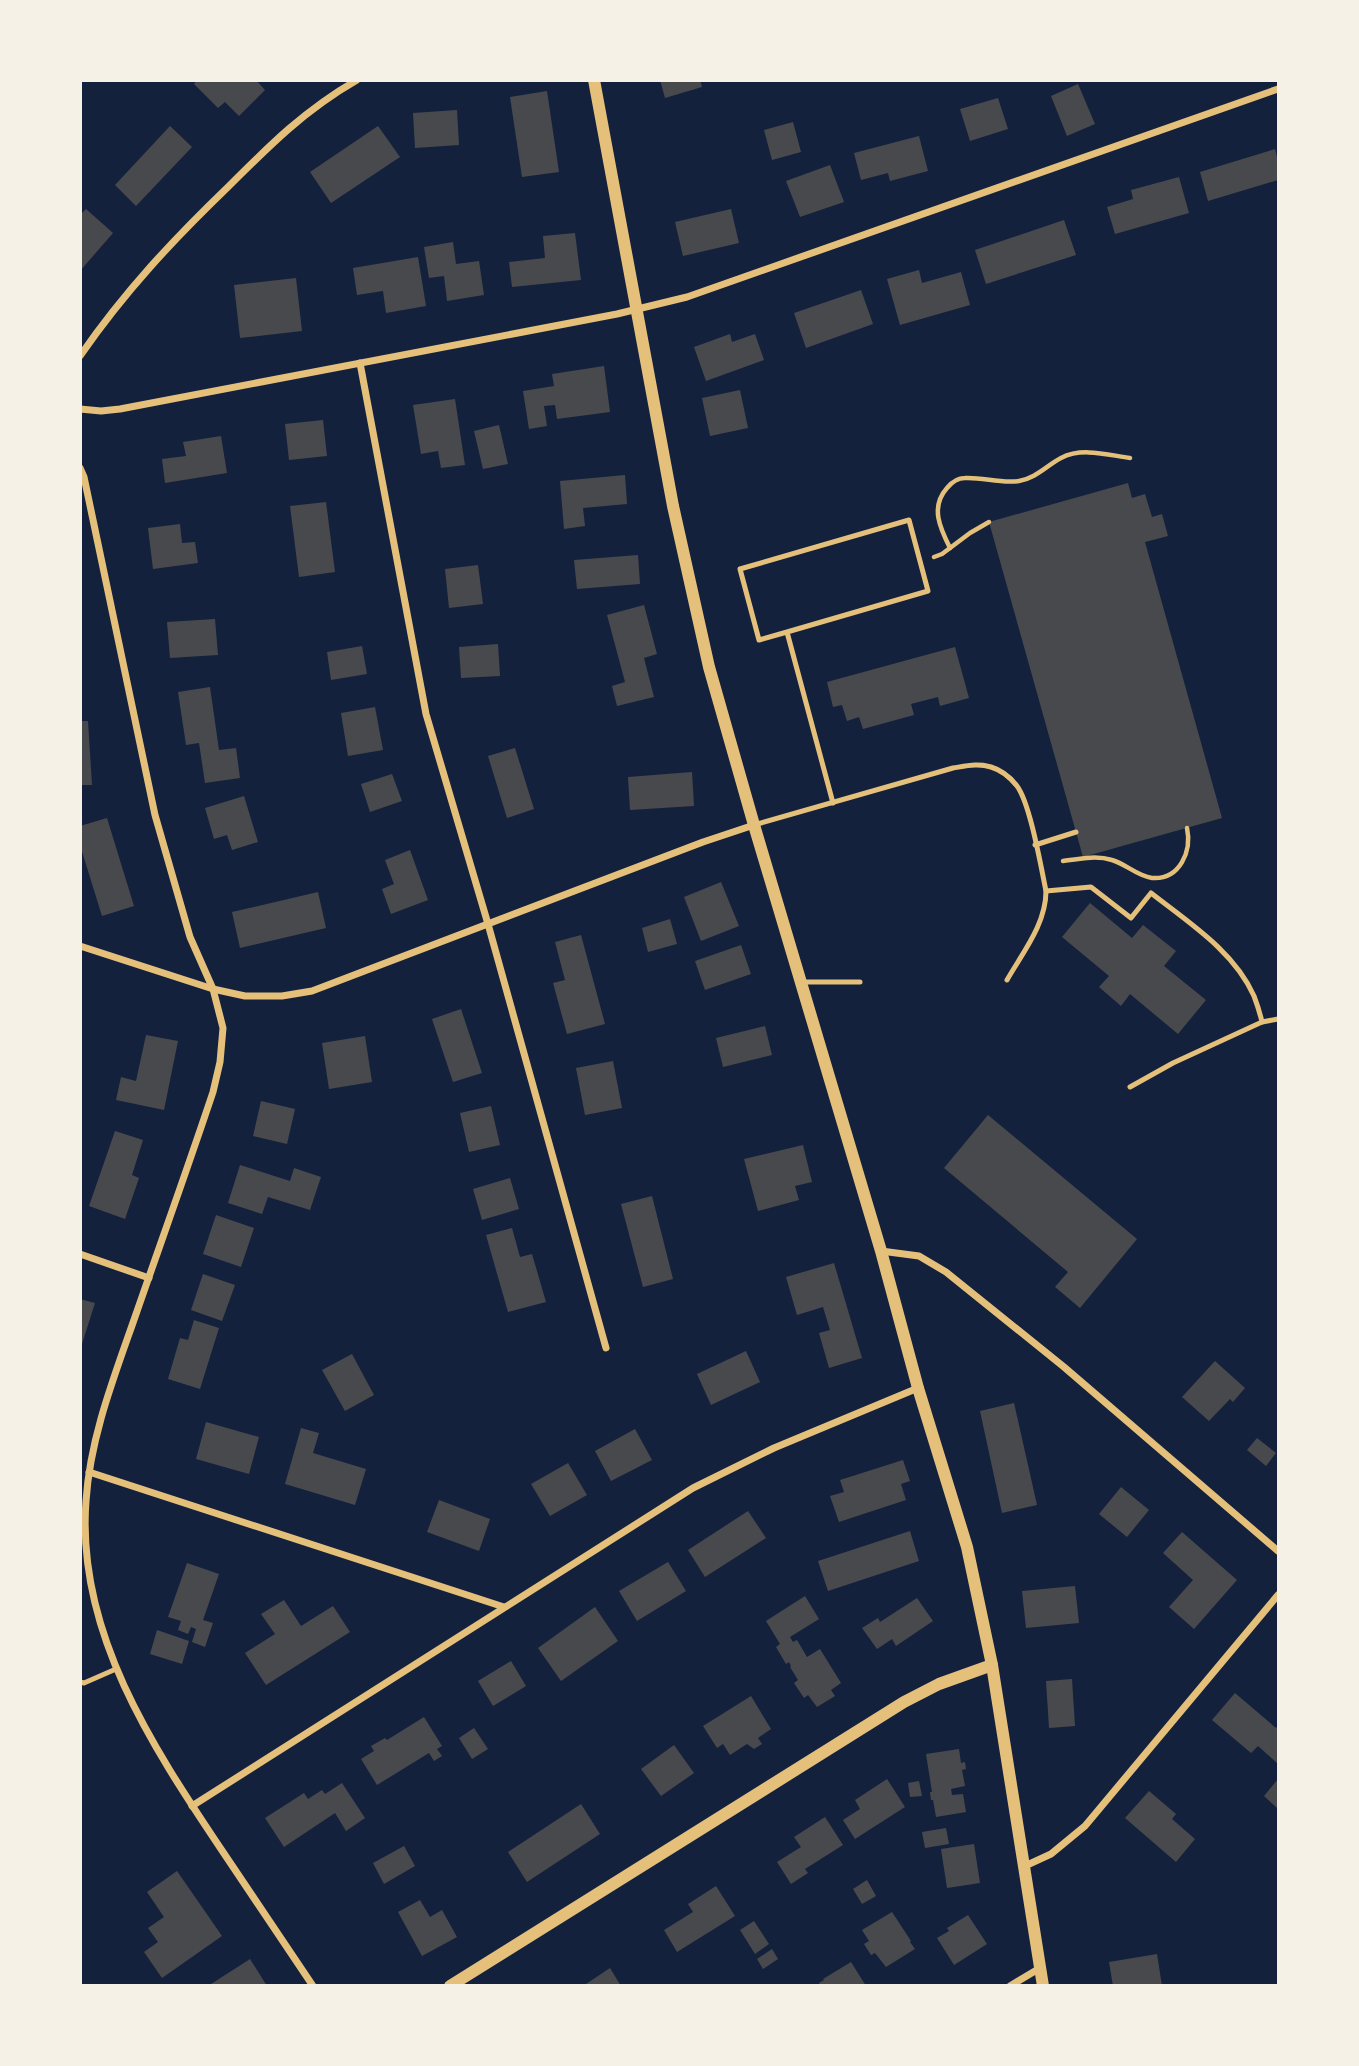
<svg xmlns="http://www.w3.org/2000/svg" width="1359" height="2066" viewBox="0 0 1359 2066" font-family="'Roboto Condensed',sans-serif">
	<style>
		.building { fill: #48494c }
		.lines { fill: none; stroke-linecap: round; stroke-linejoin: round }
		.path { stroke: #e5c07b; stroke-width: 4.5 }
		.service { stroke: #e5c07b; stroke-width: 5 }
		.minor { stroke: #e5c07b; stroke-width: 7 }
		.tertiary { stroke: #e5c07b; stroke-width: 12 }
	</style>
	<rect width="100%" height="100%" fill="#14213d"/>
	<g class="building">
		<polygon points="197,80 256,80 265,90 239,116 225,102 218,108 194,84"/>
		<polygon points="660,80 700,80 702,87 665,98"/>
		<polygon points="1078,84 1095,124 1067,136 1051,96"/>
		<polygon points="547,91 559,172 522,177 510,97"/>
		<polygon points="998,98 1008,129 970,141 960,109"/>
		<polygon points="457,110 459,145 415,148 413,113"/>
		<polygon points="793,122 801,152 772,160 764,130"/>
		<polygon points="170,126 192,147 136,206 115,185"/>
		<polygon points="378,126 400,157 331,203 310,172"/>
		<polygon points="919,136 928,171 890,181 888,173 861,180 854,153"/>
		<polygon points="1275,149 1278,161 1278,180 1208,201 1200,172"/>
		<polygon points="830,165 844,202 800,217 786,181"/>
		<polygon points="1179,177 1189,213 1115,234 1107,207 1133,199 1131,190"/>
		<polygon points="86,209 113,233 80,271 80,215"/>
		<polygon points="731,209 739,243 683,256 675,222"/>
		<polygon points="1064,220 1076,255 986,284 975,250"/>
		<polygon points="575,233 581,280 512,287 509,262 545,258 543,236"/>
		<polygon points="453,242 456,264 479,261 484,295 447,301 444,276 429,278 424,247"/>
		<polygon points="418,257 426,306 386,313 383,291 357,295 353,268"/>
		<polygon points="919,270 922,283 961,272 970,305 900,325 887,279"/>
		<polygon points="296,278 302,331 240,338 234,285"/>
		<polygon points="861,290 873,324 806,348 794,313"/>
		<polygon points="730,334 732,342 755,334 764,360 706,381 694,347"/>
		<polygon points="604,366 610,412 557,419 555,405 544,406 547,426 529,429 523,391 554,386 552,374"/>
		<polygon points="740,390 748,428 710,436 702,398"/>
		<polygon points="455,399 465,465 441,468 438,451 421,454 413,405"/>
		<polygon points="323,420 327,456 289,460 285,424"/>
		<polygon points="499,425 508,464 483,469 474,431"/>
		<polygon points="221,436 227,473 165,483 162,459 186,456 183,442"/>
		<polygon points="625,475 627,504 583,508 585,526 564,529 560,481"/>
		<polygon points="1128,483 1132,498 1145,494 1152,517 1162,514 1168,536 1145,542 1222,818 1083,857 989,522"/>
		<polygon points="326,502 335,572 299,577 290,506"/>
		<polygon points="180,524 182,543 195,542 198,563 153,569 148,528"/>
		<polygon points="638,555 640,584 577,589 574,560"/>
		<polygon points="478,565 483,604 449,608 445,569"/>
		<polygon points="644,605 657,654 644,658 654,697 617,706 612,686 625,682 607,615"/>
		<polygon points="215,619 218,655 170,658 167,622"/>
		<polygon points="498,644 500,676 461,678 459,647"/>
		<polygon points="362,646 367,674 331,680 327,652"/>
		<polygon points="955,647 969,698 940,706 938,697 911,704 914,715 863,729 859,717 847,721 842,705 833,707 827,682"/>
		<polygon points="210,687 219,750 236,748 240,778 205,783 199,743 186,745 178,692"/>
		<polygon points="375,707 383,750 348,756 341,713"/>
		<polygon points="80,721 88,721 92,785 80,785"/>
		<polygon points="515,748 534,809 507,818 488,756"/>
		<polygon points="692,772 694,806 630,810 628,777"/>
		<polygon points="392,774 402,801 370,812 361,784"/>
		<polygon points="244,796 258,842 232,850 227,835 214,839 205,808"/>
		<polygon points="107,818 134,906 102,916 80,845 80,826"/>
		<polygon points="410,850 428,900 391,914 382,889 394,884 385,860"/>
		<polygon points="721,882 739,926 701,941 684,897"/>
		<polygon points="318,892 326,928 240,948 232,912"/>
		<polygon points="1090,903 1132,938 1143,925 1176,951 1164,966 1206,1000 1178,1034 1130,994 1121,1006 1099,987 1109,976 1062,937"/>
		<polygon points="670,919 677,944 648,952 642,928"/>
		<polygon points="581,935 605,1024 567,1034 553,983 565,980 555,942"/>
		<polygon points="741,945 751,974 705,990 695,961"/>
		<polygon points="461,1009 482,1073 453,1082 432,1019"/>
		<polygon points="765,1026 772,1055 723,1067 716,1038"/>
		<polygon points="146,1035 178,1041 164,1110 116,1100 121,1077 136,1081"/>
		<polygon points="365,1036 372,1082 329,1089 322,1043"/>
		<polygon points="613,1061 622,1108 585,1115 576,1068"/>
		<polygon points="261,1101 295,1109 287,1144 253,1136"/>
		<polygon points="491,1106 500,1145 469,1152 460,1113"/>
		<polygon points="988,1115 1137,1239 1080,1308 1055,1287 1068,1272 944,1168"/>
		<polygon points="115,1131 143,1140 132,1175 139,1178 125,1219 89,1206"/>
		<polygon points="803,1145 812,1182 795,1186 799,1200 758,1211 744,1159"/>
		<polygon points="240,1165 290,1181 294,1168 321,1177 310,1210 268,1197 262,1214 228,1203"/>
		<polygon points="510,1178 519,1209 482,1220 473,1189"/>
		<polygon points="652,1196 673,1279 643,1287 621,1204"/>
		<polygon points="216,1215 254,1228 241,1267 203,1254"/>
		<polygon points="512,1228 520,1257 532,1254 546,1302 508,1312 486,1235"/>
		<polygon points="834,1263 862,1358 829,1368 819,1333 830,1330 823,1307 797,1315 786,1277"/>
		<polygon points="203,1274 235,1285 222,1321 191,1310"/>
		<polygon points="80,1299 95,1303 81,1347 80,1347"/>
		<polygon points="194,1320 219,1328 200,1389 168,1379 180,1338 188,1340"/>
		<polygon points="746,1351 760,1382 711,1405 697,1374"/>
		<polygon points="352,1354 374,1395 345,1411 322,1370"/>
		<polygon points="1215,1361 1245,1388 1233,1402 1230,1399 1209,1421 1182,1397"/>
		<polygon points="1014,1403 1037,1505 1002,1513 980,1411"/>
		<polygon points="206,1422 259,1437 249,1474 196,1459"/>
		<polygon points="301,1428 319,1433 313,1453 366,1469 355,1505 285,1484"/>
		<polygon points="635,1429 652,1460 611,1481 595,1451"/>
		<polygon points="1257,1438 1276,1453 1266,1466 1247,1450"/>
		<polygon points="903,1460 910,1481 901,1484 906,1500 839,1522 830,1496 844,1492 840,1480"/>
		<polygon points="568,1463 587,1495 550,1516 531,1484"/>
		<polygon points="1121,1487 1149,1510 1127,1537 1099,1514"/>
		<polygon points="439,1500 490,1519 479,1551 427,1532"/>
		<polygon points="748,1511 766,1538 705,1577 688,1550"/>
		<polygon points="910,1531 919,1561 828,1591 818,1561"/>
		<polygon points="1182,1532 1237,1580 1194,1629 1169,1607 1193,1580 1163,1553"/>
		<polygon points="668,1562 686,1591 637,1621 619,1591"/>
		<polygon points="187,1563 219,1574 203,1620 213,1623 205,1647 192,1642 196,1629 191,1627 188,1634 178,1630 181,1621 168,1617"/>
		<polygon points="1075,1586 1079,1623 1026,1628 1022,1591"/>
		<polygon points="805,1596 819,1619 790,1637 793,1642 797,1640 807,1657 820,1649 841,1683 831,1690 835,1696 817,1707 808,1695 804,1698 794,1683 798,1680 790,1667 791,1666 789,1662 786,1664 776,1647 780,1644 766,1621"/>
		<polygon points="917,1598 933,1621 896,1646 892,1639 877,1649 862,1628 878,1618 880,1622"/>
		<polygon points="284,1600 301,1626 333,1606 350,1632 266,1685 245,1653 275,1634 261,1614"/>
		<polygon points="595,1607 618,1641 561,1681 538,1648"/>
		<polygon points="157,1630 189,1641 182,1664 150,1654"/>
		<polygon points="511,1661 526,1686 493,1706 478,1681"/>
		<polygon points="1072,1679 1075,1726 1049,1728 1046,1681"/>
		<polygon points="1235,1693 1276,1728 1278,1725 1278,1764 1258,1746 1251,1753 1212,1720"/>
		<polygon points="751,1696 771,1729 758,1738 762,1744 754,1749 747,1744 730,1755 723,1744 717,1748 703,1726"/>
		<polygon points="424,1717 442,1746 437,1749 442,1756 434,1761 429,1753 377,1785 361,1759 374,1751 371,1746 385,1738 387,1740"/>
		<polygon points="474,1728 488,1749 472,1759 459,1738"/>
		<polygon points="674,1745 694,1773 661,1796 641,1769"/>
		<polygon points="959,1749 961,1763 965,1762 966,1769 962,1770 965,1786 951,1789 952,1795 963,1794 966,1812 936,1817 933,1800 931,1800 930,1792 932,1792 926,1754"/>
		<polygon points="887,1779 905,1807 855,1839 843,1820 860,1809 855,1800"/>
		<polygon points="1278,1779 1278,1809 1264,1796"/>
		<polygon points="919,1781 922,1796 910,1797 908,1783"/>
		<polygon points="342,1783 365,1818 346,1831 335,1813 284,1847 265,1818 304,1793 308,1799 322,1790 325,1794"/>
		<polygon points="1149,1791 1176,1814 1172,1819 1195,1839 1176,1862 1125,1818"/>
		<polygon points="581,1804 600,1834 527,1882 508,1852"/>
		<polygon points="825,1817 843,1845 805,1869 808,1873 791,1884 777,1862 801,1847 794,1837"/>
		<polygon points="946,1828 949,1844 925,1848 922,1832"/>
		<polygon points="974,1844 980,1883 947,1888 941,1849"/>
		<polygon points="404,1846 415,1866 384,1884 373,1863"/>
		<polygon points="177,1871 222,1936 162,1978 144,1952 158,1942 148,1928 164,1917 147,1892"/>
		<polygon points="867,1880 876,1896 862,1904 853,1889"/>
		<polygon points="716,1886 735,1916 677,1952 664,1930 693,1912 688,1904"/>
		<polygon points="420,1900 430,1917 442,1910 457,1937 422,1956 398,1912"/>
		<polygon points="892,1912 911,1941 910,1942 915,1949 886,1967 875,1953 871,1955 864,1944 869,1941 862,1930"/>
		<polygon points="968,1915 987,1944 954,1965 937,1938 949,1931 947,1928"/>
		<polygon points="754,1921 769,1944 755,1954 740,1930"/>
		<polygon points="772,1949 778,1959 763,1969 757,1959"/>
		<polygon points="1157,1954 1162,1986 1113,1986 1109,1962"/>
		<polygon points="250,1959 267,1986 208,1986"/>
		<polygon points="851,1962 866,1986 820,1986 819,1983 824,1980 823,1979"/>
		<polygon points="610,1968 621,1986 583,1986"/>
	</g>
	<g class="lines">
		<g class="path">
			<path d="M950 548C940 528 930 507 947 488 951 483 957 478 965 478 983 477 1001 484 1019 481 1036 478 1046 466 1061 458 1082 447 1108 455 1130 458"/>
			<polyline points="934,557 942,554 970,533 989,522"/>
			<path d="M1063 861C1078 859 1096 855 1112 860 1126 864 1137 876 1152 878 1180 880 1192 851 1187 828"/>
		</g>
		<g class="service">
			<polyline points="787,632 759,640 740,569 909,520 928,591 787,632 833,803"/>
			<path d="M754 825 953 768C966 766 978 763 991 767 1001 770 1010 777 1017 786 1030 803 1041 867 1046 891L1091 887 1131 918 1151 893C1188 922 1234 951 1254 996 1257 1004 1260 1013 1262 1022L1278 1019"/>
			<polyline points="1035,845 1076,832"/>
			<path d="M1007 980C1023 952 1046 924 1046 891"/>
			<polyline points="801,982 860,982"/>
			<polyline points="1130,1087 1173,1063 1262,1022"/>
			<polyline points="80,1682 84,1683 116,1669"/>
		</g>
		<g class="minor">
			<path d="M80 356C125 291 173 240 229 186 271 144 305 110 357 80"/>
			<polyline points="360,363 426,714 488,924 606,1348"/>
			<polyline points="80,409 101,411 120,409 617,314 687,297 1278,89"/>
			<path d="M80 468 84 477 155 815 190 937 213 989 223 1028 220 1062 213 1092C188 1167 161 1242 135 1317 114 1377 90 1438 86 1501 76 1631 152 1746 221 1849 252 1895 282 1940 313 1986"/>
			<polyline points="80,946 213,989 245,996 282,996 312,991 703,842 754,825"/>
			<polyline points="881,1251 919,1256 946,1272 1064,1367 1278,1551"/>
			<polyline points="80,1254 149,1278"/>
			<polyline points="89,1472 504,1607"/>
			<polyline points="192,1806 693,1488 774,1448 918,1388"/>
			<polyline points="1025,1866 1051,1854 1085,1826 1278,1595"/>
			<polyline points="1010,1986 1040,1968"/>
		</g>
		<g class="tertiary">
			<polyline points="594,80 673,506 709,667 754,825 881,1251 918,1388 967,1547 992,1665 1043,1986"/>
			<polyline points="450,1986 904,1702 939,1684 992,1665"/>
		</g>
	</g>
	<rect width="1359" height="2066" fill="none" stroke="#f6f1e7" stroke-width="164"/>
</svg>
